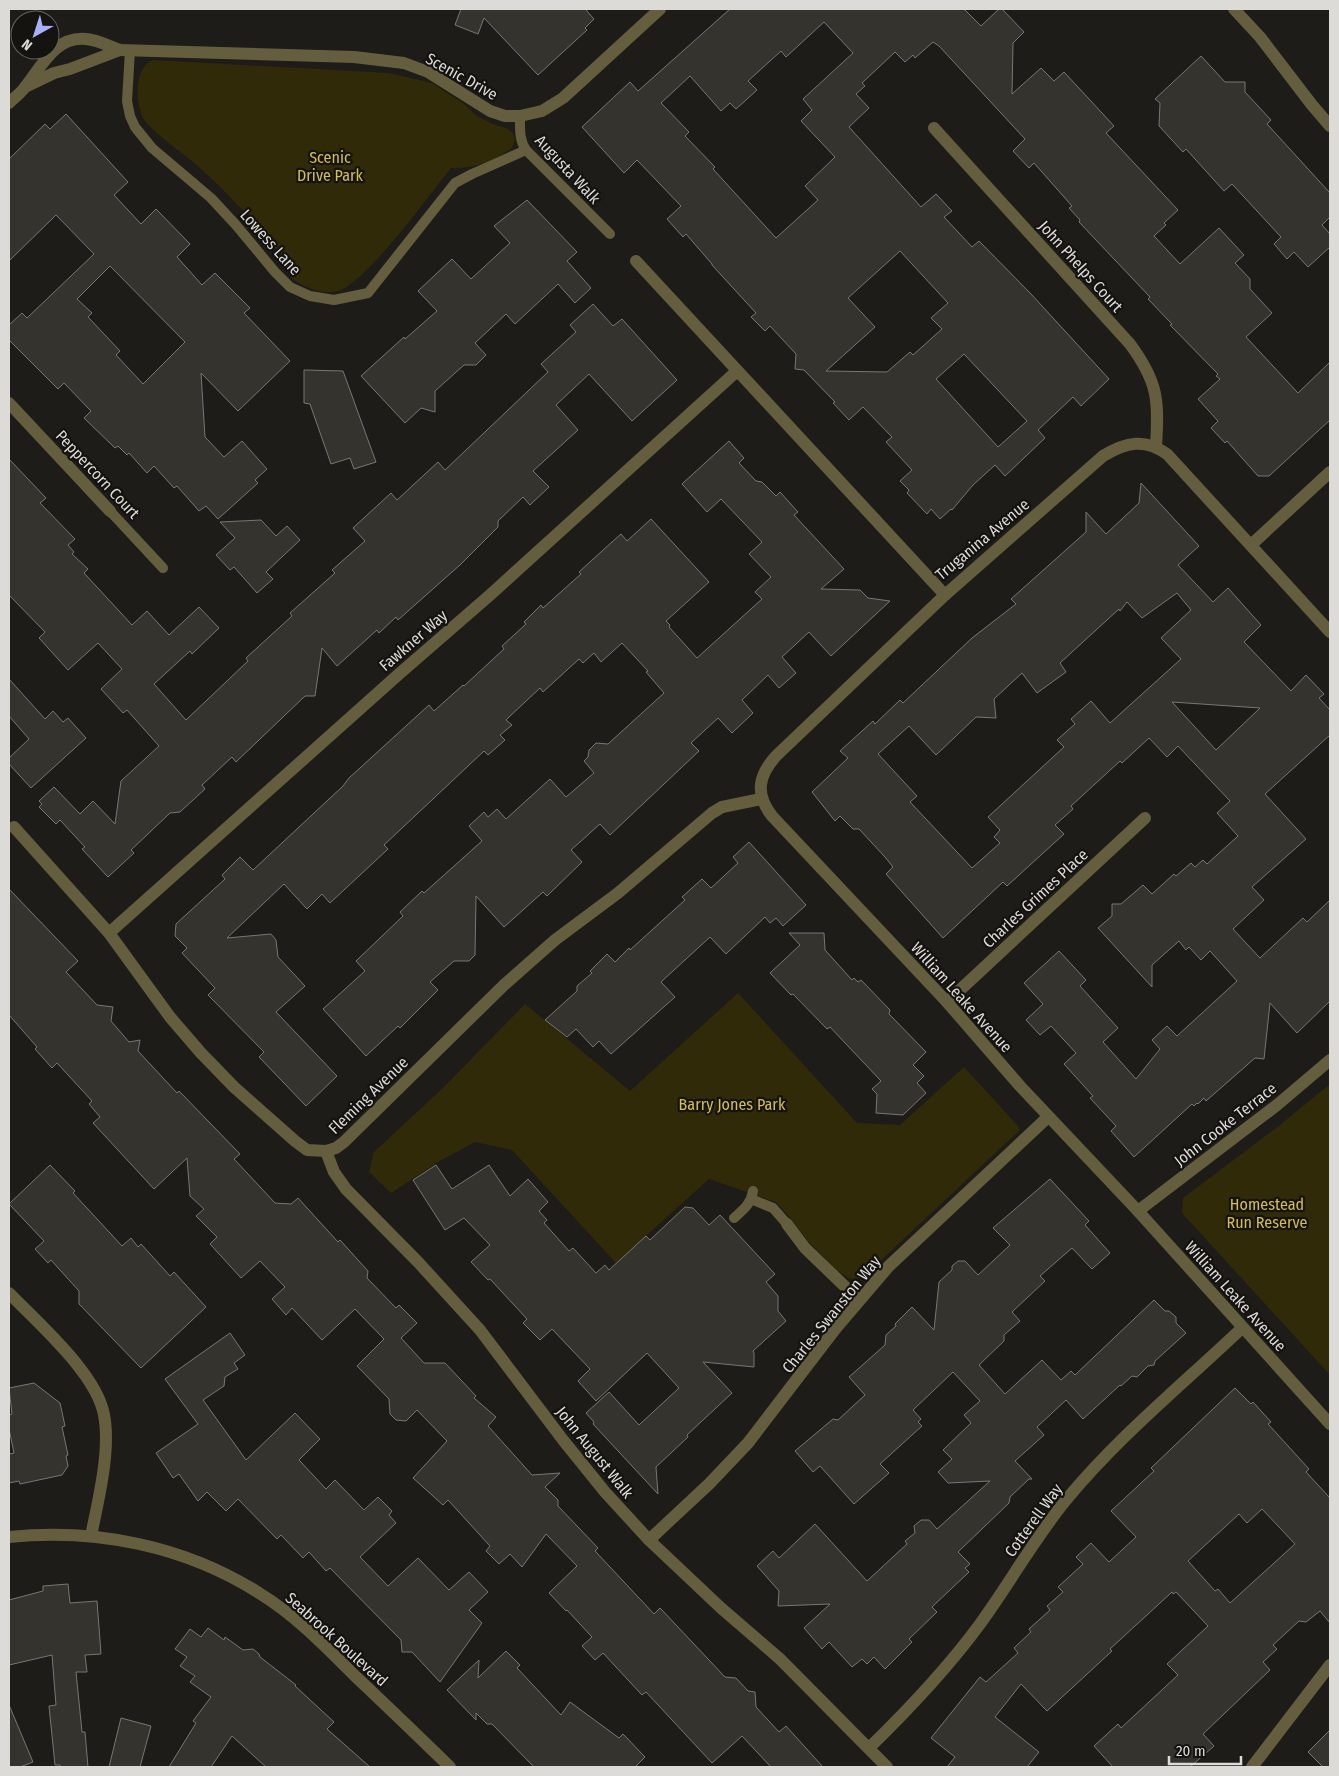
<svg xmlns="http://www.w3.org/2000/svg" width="1339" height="1776" viewBox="0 0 1339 1776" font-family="'Fira Sans Condensed',sans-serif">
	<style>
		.green { fill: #312a09 }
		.building { fill: #34332e; stroke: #787771; fill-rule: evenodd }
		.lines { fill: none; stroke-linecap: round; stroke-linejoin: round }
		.service { stroke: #645e3f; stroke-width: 10 }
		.minor { stroke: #645e3f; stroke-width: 12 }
		.tertiary { stroke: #645e3f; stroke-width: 12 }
		.labels { text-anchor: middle; stroke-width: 4.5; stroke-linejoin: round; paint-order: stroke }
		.street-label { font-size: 16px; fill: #dcdbd8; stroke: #14130f }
		.park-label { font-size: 16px; fill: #d6bf4e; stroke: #14130f }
	</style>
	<rect width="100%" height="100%" fill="#1d1c18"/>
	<g class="green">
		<path d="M153 60 389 73 432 83 464 104 477 116 493 124 506 128 513 133 515 140 512 148C494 161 473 169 451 168 429 195 367 282 338 291 322 295 304 287 291 278 291 275 291 270 289 267 286 259 278 252 273 246 247 214 220 184 188 158 178 150 148 128 143 118 135 102 134 67 153 60Z"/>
		<polygon points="738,993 857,1123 900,1125 964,1067 1018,1126 1020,1130 862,1278 850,1279 838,1271 808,1241 792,1220 776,1202 709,1179 616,1263 512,1150 475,1142 438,1162 391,1193 369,1172 374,1152 444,1087 525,1004 630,1091"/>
		<polygon points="1330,1084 1330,1375 1182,1213 1183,1198 1280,1125"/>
	</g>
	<g class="building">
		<polygon points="461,9 585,9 594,19 585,28 587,30 538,75 484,18 478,34 455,25"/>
		<path d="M730 9H964L981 26 999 9H1002L1024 32 1013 43 1012 94 1041 68 1054 81 1064 72 1114 126 1106 133 1178 210 1164 223 1166 225 1154 236 1180 264 1219 228 1244 255 1235 263 1250 279V289L1272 313 1246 337 1298 393 1330 362V420L1269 476H1258L1227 441 1225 443 1211 428 1218 421 1198 399 1220 379 1216 376 1218 374 1170 325 1172 324 1148 299 1150 297 1079 222 1080 220 1069 208 1072 206 1034 163 1029 168 1013 151 1025 139 939 46 933 42 915 58 913 55 905 62 895 52 862 83 865 86 856 94 869 108 849 127 921 207 936 194 952 211 944 217 972 247 979 241 1031 294 1109 379 1081 406 1073 397 1038 430 1045 438 1005 476 995 465 973 485 952 510 951 509 940 519 931 509 927 514 907 493 909 490 900 481 912 470 886 442 892 437 863 407 849 420 833 403 835 402 804 370 795 369 796 354 770 326 765 331 751 317 756 313 712 265V264L686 234 683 237 667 219 681 206 637 160 624 173 582 127 630 82 638 91ZM824 22 853 53 803 99 812 110 801 121 835 157 805 186 818 200 776 238 713 169 715 167 685 136 689 132 661 103 690 76 721 111 730 103 736 109 757 90 748 81 781 51 786 57ZM900 251 948 303 931 318 942 329 913 355 910 352 887 372 826 371 875 327 848 298ZM964 354 1027 421 998 447 936 379Z"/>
		<polygon points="1201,56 1225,82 1245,82 1245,92 1271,120 1267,124 1330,193 1330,217 1322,225 1330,234 1330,247 1308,267 1294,252 1287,259 1274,244 1281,237 1232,184 1224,191 1186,149 1183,152 1159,126 1160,103 1155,99"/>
		<path d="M66 114 128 182 114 195 141 224 156 209 190 244 177 257 202 285 215 273 250 308 244 313 290 361 238 411 201 373 205 437 224 457 242 441 267 469 255 480 258 483 218 519 206 506 199 511 177 486 174 488 154 466 147 473 129 453 127 455 118 446 115 448 84 418 91 411 64 383 58 389 9 340V325L22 313 27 318 94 254 56 215 9 261V159L45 124 50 129ZM110 266 185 342 143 384 116 355 120 351 88 317 92 313 77 299Z"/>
		<polygon points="527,200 577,252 567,261 591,288 575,303 558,284 515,324 506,314 475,343 486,355 476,365 464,365 435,391 435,412 421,408 405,423 361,376 404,337 405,339 437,311 418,291 452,259 471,279 510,243 494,226"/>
		<polygon points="593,304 613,326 622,319 677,380 632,421 589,374 556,405 578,430 533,471 549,487 530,505 523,497 498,521 498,527 461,564 398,620 396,617 379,633 377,630 337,666 322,648 315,696 305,696 236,762 232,757 202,785 205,789 180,812 170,813 131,850 134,853 108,877 82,849 85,847 60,820 56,824 39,807 42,804 39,801 54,787 80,814 93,801 115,824 121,781 159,746 127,710 123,713 101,689 122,669 98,643 68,670 39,638 45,632 9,595 9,459 46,498 40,503 75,539 68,545 74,552 72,554 88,569 84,573 132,625 147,611 169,635 199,607 219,628 192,654 190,651 154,684 186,720 248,661 246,658 292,616 290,613 335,573 332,570 365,541 353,528 391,493 397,500 438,462 445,470 548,372 541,364 576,332 570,325"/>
		<polygon points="304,370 343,371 376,462 354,469 350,458 331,464 310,404 304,403"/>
		<polygon points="729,441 744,458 739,463 756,481 762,482 776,496 780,492 798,512 794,515 844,569 821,589 860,590 868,598 890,601 831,656 809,632 782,657 796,673 779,688 768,675 742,700 753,713 732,733 718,718 691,743 699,751 610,835 600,824 571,850 582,862 547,896 543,892 504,927 476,896 475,955 469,961 454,961 430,982 438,990 400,1028 398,1026 366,1056 323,1009 365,971 356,961 403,916 400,912 422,891 424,893 482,841 469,826 484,812 488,817 497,809 506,819 550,779 566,797 594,773 584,761 588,757 589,750 596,743 608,744 664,693 646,672 648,671 622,643 601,662 594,653 583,663 579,659 543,692 540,688 509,717 506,720 512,725 500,735 505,740 488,755 484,751 384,845 388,849 330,903 322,894 307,909 284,884 227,938 271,934 276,940 278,957 305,986 276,1012 337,1076 306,1106 259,1057 264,1052 208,995 215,988 182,953 187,948 175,936 176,924 225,879 222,875 240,857 253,870 343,786 349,778 429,705 434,711 463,685 464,686 504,649 502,646 526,624 524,622 541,605 543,608 581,574 579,572 602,551 621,534 627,541 651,519 709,582 666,621 670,625 669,627 697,658 762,599 755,592 771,577 749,554 762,542 721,499 707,512 682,484"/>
		<path d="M1141 483 1199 546 1178 565 1213 602 1228 588 1261 625 1244 642 1291 691 1306 675 1324 694 1319 698 1330 710V735L1265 794 1306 839 1252 887 1264 900 1233 929 1260 958 1303 918 1307 922 1330 900V1001L1297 1033 1270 1003 1264 1059 1255 1058 1206 1101 1204 1098 1198 1104 1197 1103 1194 1106 1192 1104 1134 1157 1111 1131 1116 1126 1090 1098 1093 1096 1064 1064 1076 1053 1051 1026 1040 1035 1026 1020 1043 1004 1024 983 1059 951 1086 980 1080 986 1118 1028 1103 1042 1136 1079 1160 1049 1152 1040 1167 1026 1177 1036 1237 981 1210 951 1201 960 1189 947 1186 950 1179 941 1152 965V987L1098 928 1112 916V904H1121L1143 885 1152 894 1174 874 1176 876 1191 863 1195 867 1203 860 1207 864 1238 836 1217 813 1230 801 1178 746 1167 757 1149 738 1122 763 1120 761 1071 806 1073 809 1055 825 1064 834 1007 886 1003 882 943 938 886 874 893 867 885 857 859 829H853L840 816 835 821 812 792 848 758 840 751 873 721 875 724 900 700 903 703 972 638 1016 604 1011 599 1086 532V512L1106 534 1139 503ZM1177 593 1191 610 1161 638 1181 659 1110 723 1091 701 1071 719 1075 724 1057 740 1064 747 988 817 1000 830 994 837 1000 843 972 868 910 802 917 796 878 754 909 726 936 755 976 717 996 718 994 699 1022 673 1037 693 1066 672 1060 663 1119 609 1120 611 1127 602 1142 618ZM1172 702 1260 708 1216 750Z"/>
		<polygon points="261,520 276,536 287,526 300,540 266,572 273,579 257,593 234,567 230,570 216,555 235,538 220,522"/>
		<polygon points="9,679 45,719 53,711 63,722 68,718 86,738 31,788 9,764 9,758 29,739 9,716"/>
		<polygon points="749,842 806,905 783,926 776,918 770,923 765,917 726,954 710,937 661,982 675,997 611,1054 599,1041 593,1047 576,1029 567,1037 545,1020 577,991 577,986 592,973 590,971 607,954 615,962 629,948 630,950 685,900 682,897 702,879 711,888 738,863 733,857"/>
		<polygon points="9,889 78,961 66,972 97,1005 113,1007 111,1021 129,1042 140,1040 138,1051 177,1093 179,1091 240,1154 234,1159 275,1203 291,1204 298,1198 338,1242 340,1240 358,1260 368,1271 367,1278 396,1308 399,1305 417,1323 401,1338 424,1363 445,1363 476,1396 474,1398 496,1417 488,1426 532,1475 560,1473 545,1487 558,1500 558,1506 598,1548 595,1551 654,1614 660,1608 725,1677 736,1678 748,1691 755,1692 756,1707 779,1732 786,1726 823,1767 771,1767 742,1736 712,1763 646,1692 642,1695 603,1653 595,1660 582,1646 592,1637 567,1610 566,1611 549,1593 577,1566 546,1534 522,1567 510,1554 499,1564 486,1551 490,1546 448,1500 443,1505 413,1478 447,1441 417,1410 406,1421 396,1420 390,1414 389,1399 357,1366 384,1339 355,1309 322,1340 292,1308 286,1315 272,1299 285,1287 260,1261 241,1278 210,1244 217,1237 196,1216 204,1209 190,1196 187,1158 154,1189 93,1123 100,1117 89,1104 92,1101 57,1063 52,1068 35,1049 37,1047 9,1015"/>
		<polygon points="789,933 824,933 825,950 852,980 854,978 858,982 861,980 890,1010 889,1014 926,1052 913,1065 924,1076 917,1083 926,1093 903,1115 876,1113 877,1094 872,1089 881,1081 830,1027 827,1029 793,994 791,995 770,973 800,945"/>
		<polygon points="50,1165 75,1191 73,1193 122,1246 131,1238 138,1247 141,1244 170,1276 174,1272 206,1307 141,1368 79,1304 79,1291 51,1260 48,1263 35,1249 44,1241 9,1204"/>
		<polygon points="436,1165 452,1189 489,1165 510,1196 528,1179 548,1202 539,1211 547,1220 544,1223 569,1251 573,1248 596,1273 605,1265 609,1270 646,1236 650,1240 685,1207 693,1208 709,1225 720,1215 775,1274 766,1282 778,1296 778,1311 786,1321 753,1351 754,1353 754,1367 703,1362 732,1393 687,1435 688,1437 656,1467 658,1494 593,1424 594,1422 586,1413 609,1392 639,1425 679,1388 647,1353 596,1401 578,1381 590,1369 552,1329 540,1340 523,1323 527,1319 490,1279 488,1280 471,1262 490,1245 464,1218 445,1230 413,1180"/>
		<polygon points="1050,1179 1089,1221 1085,1225 1110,1253 1092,1269 1072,1248 1040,1276 1045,1281 1012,1312 1020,1321 1004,1335 1004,1341 979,1365 1005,1394 1042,1360 1061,1380 1071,1371 1075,1375 1154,1300 1165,1311 1169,1311 1176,1317 1176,1323 1186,1333 1155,1361 1154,1365 1148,1366 1137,1377 1132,1376 1121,1386 1120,1385 1083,1419 1066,1400 1037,1427 1044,1435 1015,1461 1032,1479 1029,1479 1010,1497 1009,1503 958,1552 970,1564 965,1568 969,1572 932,1607 937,1612 909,1639 912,1642 885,1669 874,1657 867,1664 862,1659 852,1667 829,1642 822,1649 804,1628 830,1604 778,1606 779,1591 757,1566 773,1551 779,1558 815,1524 867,1581 907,1544 905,1541 915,1533 914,1526 921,1520 929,1520 937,1529 990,1481 948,1483 938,1472 952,1459 943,1450 971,1423 964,1415 980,1401 953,1372 913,1410 921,1419 918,1422 922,1426 880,1464 889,1473 854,1504 820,1466 813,1472 795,1451 833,1419 838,1420 865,1395 849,1377 885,1345 886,1335 896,1326 895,1324 912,1307 934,1330 939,1282 952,1270 952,1266 958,1261 965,1261 978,1275 1010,1245 993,1228"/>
		<polygon points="230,1333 245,1355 234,1363 238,1369 225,1377 224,1386 203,1400 246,1460 295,1413 320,1439 299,1460 326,1489 335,1480 364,1510 378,1497 392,1511 389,1515 396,1523 360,1557 388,1586 418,1558 449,1590 469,1572 488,1592 469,1610 482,1623 440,1682 412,1652 402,1652 401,1640 330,1568 326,1571 309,1552 303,1558 281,1535 277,1539 238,1499 226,1511 207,1492 198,1501 179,1474 173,1478 156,1453 198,1424 165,1379"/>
		<polygon points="34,1383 60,1403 65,1426 62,1427 68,1455 66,1456 68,1466 62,1475 20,1484 19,1481 9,1483 9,1454 14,1453 9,1429 9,1415 12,1414 9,1388"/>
		<path d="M1235 1388 1251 1404 1253 1402 1271 1422 1268 1424 1309 1469 1306 1472 1330 1498V1623L1320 1611 1306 1622 1299 1621 1273 1645 1277 1649 1263 1662 1270 1670 1203 1734 1214 1746 1190 1767H1113L1094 1746 1118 1724 1121 1728 1178 1675 1167 1664 1208 1626 1176 1592 1173 1594 1172 1592 1110 1649 1112 1651 1047 1711 1021 1684 995 1717 1039 1752 1027 1767H947L955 1757 931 1738 980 1677 986 1682 1018 1653 1014 1648 1031 1632 1029 1629 1050 1610 1047 1606 1063 1592 1058 1587 1083 1564 1076 1557 1091 1543 1109 1562 1136 1537 1111 1511 1154 1471 1151 1468ZM1262 1509 1295 1544 1230 1603 1218 1589 1215 1591 1188 1561 1239 1514 1247 1523Z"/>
		<polygon points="68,1584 70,1603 97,1601 101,1654 85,1655 87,1672 76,1672 82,1732 85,1732 88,1767 60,1767 60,1765 55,1765 49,1706 56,1705 52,1655 9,1665 9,1600 43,1591 43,1586"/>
		<polygon points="208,1628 224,1640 225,1637 243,1650 253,1649 259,1654 260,1657 296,1685 295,1686 334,1722 327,1729 370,1767 266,1767 232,1736 211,1767 169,1767 196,1723 193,1721 211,1697 190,1682 195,1676 180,1666 187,1657 175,1649 190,1629 201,1637"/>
		<polygon points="506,1651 520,1665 517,1668 561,1715 570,1702 619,1738 623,1734 645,1757 635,1767 534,1767 492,1724 487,1724 476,1713 476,1720 447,1690 479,1660 478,1678"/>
		<polygon points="9,1705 33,1762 20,1767 9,1767"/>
		<polygon points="121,1718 151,1726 140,1767 109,1767"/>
		<polygon points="1330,1730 1330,1767 1323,1767 1308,1752"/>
	</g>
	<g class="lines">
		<g class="service">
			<polyline points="130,50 127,101 130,116 135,127 152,148 211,198 236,225 275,272 290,287 310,296 334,300 368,293 455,183 472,174 526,150"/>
			<path d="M520 116C520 128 519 140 526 150L610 234"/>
			<polyline points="110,511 163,568"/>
			<polyline points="751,1199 773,1208 787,1224"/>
			<path d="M734 1218C743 1210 751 1204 753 1191"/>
		</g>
		<g class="minor">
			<polyline points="1234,9 1260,37 1312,105 1330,126"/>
			<polyline points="27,86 54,73 70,69 120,50"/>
			<path d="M9 103C14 98 21 93 25 87 42 66 55 36 86 39 98 40 109 46 120 50L354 57 404 63 428 72 490 111 505 116H520L542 111 563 98 660 9"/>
			<path d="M934 128 1130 344C1158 382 1159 400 1156 446"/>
			<path d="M636 261 945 595 1103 456C1126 442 1145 438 1167 454L1330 632"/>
			<polyline points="9,403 110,511"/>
			<polyline points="1251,545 1330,472"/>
			<path d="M945 595 776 756C758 776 755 794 772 816L947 1002 1020 1086 1138 1211 1330 1424"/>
			<polyline points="14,827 109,933 170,1017 201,1053 234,1087 295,1141 307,1150 326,1151 336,1148 344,1142 504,985 555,940 618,893 712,813 722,807 761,799"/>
			<polyline points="109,933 399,674 490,595 737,371"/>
			<polyline points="947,1002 1145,818"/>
			<polyline points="326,1151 334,1172 346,1189 418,1262 480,1330 563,1440 605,1492 649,1540 721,1608 780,1659 887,1767"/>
			<polyline points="1138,1211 1277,1105 1330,1060"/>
			<polyline points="787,1224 805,1248 859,1300"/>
			<path d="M9 1293C38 1323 97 1374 104 1415 111 1450 98 1501 91 1536"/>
			<polyline points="649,1540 709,1484 748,1443 836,1328 889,1266 1048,1117"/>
			<path d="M869 1748C909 1709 947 1669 980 1624 1010 1583 1034 1539 1066 1500 1119 1436 1182 1385 1242 1328"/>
			<polyline points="1252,1767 1330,1665"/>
		</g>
		<path class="tertiary" d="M9 1537C96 1528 185 1546 259 1593 295 1615 325 1646 354 1675 386 1705 418 1736 450 1767"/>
	</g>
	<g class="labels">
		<g class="street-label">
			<text transform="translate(462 76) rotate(29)" y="6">Scenic Drive</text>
			<text transform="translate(568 169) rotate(47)" y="6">Augusta Walk</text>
			<text transform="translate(271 242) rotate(48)" y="6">Lowess Lane</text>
			<text transform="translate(1081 266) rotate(48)" y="6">John Phelps Court</text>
			<text transform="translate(98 474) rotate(47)" y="6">Peppercorn Court</text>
			<text transform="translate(982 539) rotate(-40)" y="6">Truganina Avenue</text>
			<text transform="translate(413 640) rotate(-41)" y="6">Fawkner Way</text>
			<text transform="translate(1035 898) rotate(-43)" y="6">Charles Grimes Place</text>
			<text transform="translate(962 997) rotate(48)" y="6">William Leake Avenue</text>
			<text transform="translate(368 1095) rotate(-44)" y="6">Fleming Avenue</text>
			<text transform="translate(1225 1124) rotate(-38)" y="6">John Cooke Terrace</text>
			<text transform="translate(1236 1296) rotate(48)" y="6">William Leake Avenue</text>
			<text transform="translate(831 1314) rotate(-51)" y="6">Charles Swanston Way</text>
			<text transform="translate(595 1452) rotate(51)" y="6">John August Walk</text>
			<text transform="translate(1033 1520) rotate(-54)" y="6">Cotterell Way</text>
			<text transform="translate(337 1639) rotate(42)" y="6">Seabrook Boulevard</text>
		</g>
		<g class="park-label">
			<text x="330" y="163">Scenic<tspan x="330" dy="18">Drive Park</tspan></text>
			<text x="732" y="1110">Barry Jones Park</text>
			<text x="1267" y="1210">Homestead<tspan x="1267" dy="18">Run Reserve</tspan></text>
		</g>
	</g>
	<rect width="1339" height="1776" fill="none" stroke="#dcdbd8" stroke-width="20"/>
	<g transform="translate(35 35) rotate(219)"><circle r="24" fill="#14130f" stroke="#64635f"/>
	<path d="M0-4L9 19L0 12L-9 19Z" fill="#a6b1fc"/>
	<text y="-8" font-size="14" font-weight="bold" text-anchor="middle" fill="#dcdbd8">N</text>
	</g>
	<path d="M1169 1756v8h72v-8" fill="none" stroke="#dcdbd8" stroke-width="2.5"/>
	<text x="1176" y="1756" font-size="15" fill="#dcdbd8" stroke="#14130f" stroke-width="4" paint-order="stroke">20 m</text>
</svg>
